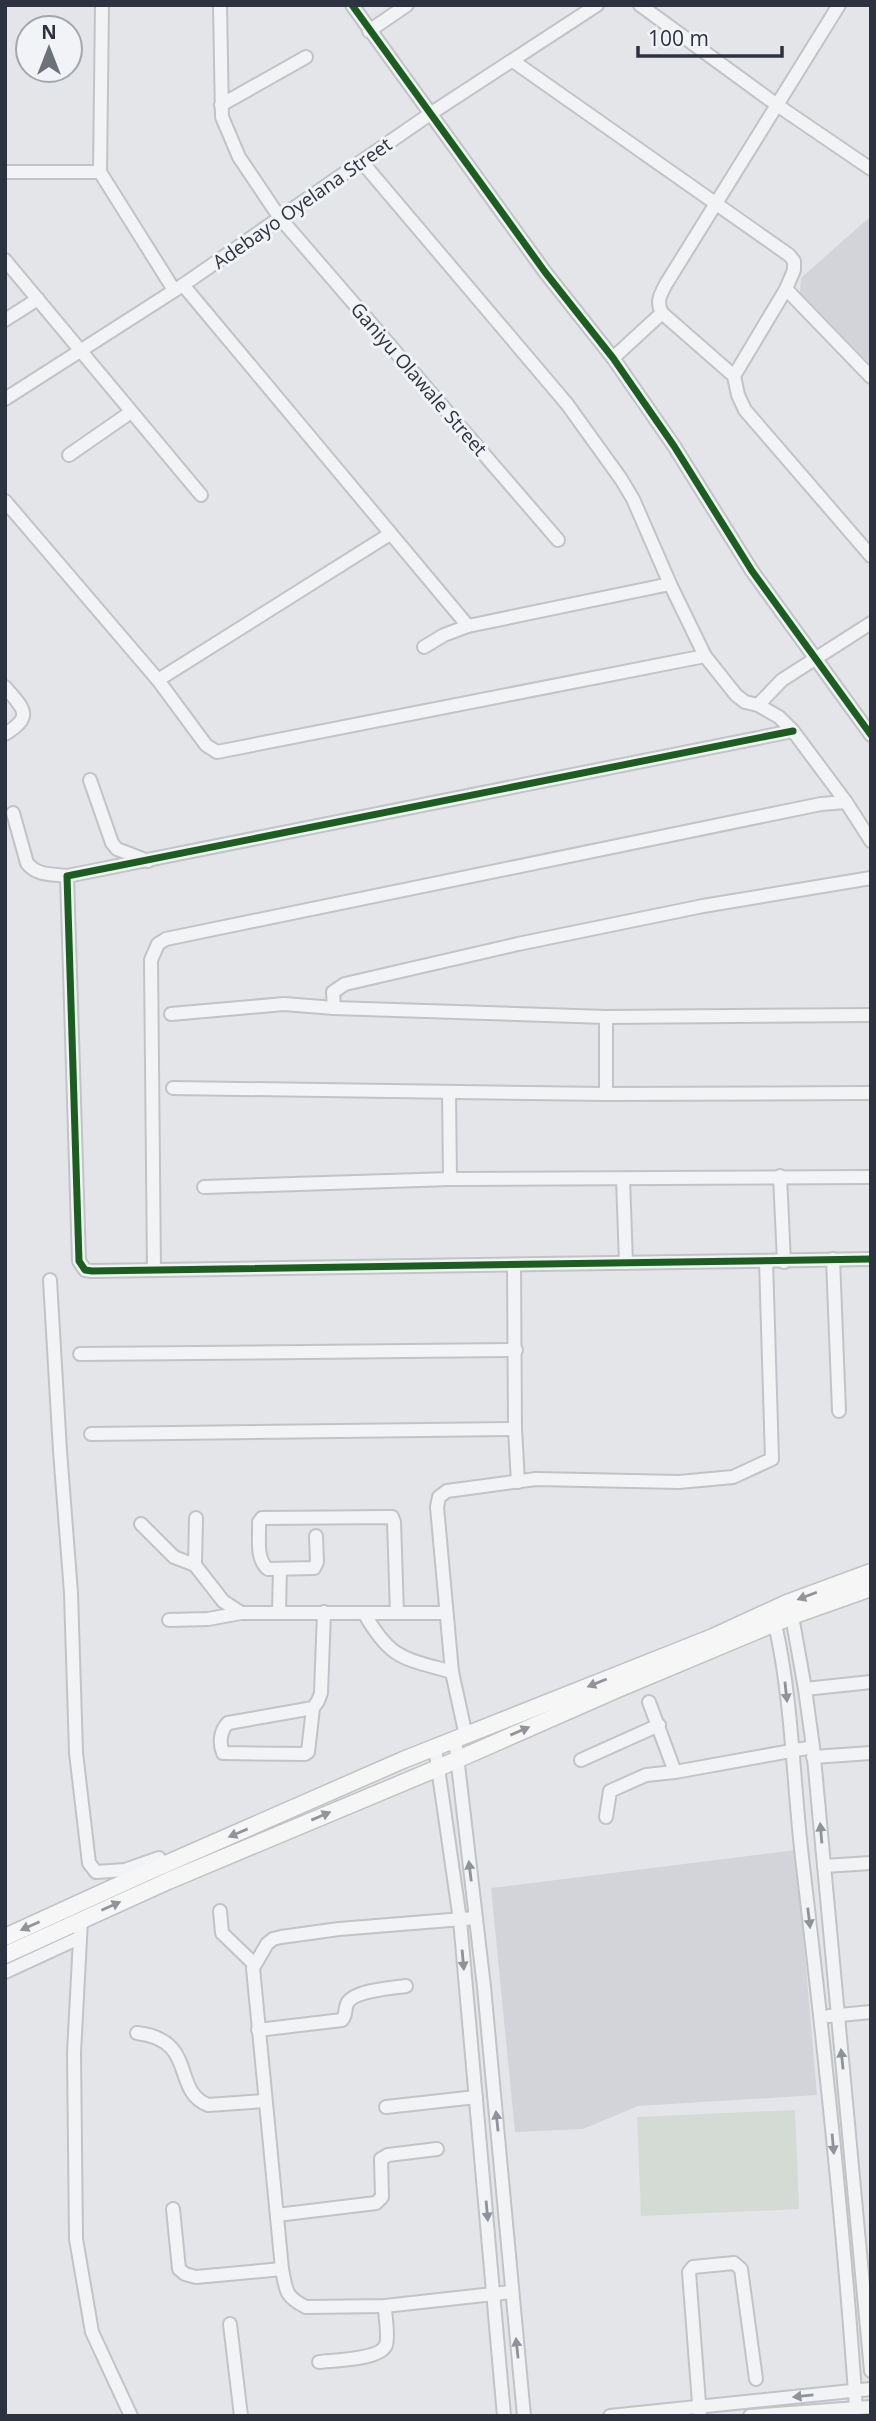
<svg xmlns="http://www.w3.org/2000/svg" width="876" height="2421" viewBox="0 0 876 2421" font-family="'Open Sans',sans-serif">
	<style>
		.built { fill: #d2d4da }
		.green { fill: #d4dbd4 }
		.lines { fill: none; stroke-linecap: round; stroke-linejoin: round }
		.minor-casing { stroke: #c2c3c6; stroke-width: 16 }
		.major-casing { stroke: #c0c2c5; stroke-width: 19 }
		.minor { stroke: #f2f3f4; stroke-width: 12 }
		.major { stroke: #f6f6f6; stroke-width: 16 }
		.cycleway-casing { stroke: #f1f3f6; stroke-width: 11 }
		.cycleway { stroke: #1b5e20; stroke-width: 7 }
		.oneway { fill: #91949a }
		.oneway2 { fill: #8f929a }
		.labels { text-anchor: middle; stroke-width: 6; stroke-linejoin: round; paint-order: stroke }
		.street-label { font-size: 19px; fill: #2c323f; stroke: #f1f3f6 }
	</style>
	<rect width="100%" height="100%" fill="#e3e5e8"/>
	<g class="built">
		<polygon points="871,216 871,365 800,292 801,278"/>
		<polygon points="796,1850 817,2095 638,2106 583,2129 515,2132 491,1888"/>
	</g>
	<polygon class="green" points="795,2110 799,2209 641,2216 637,2117"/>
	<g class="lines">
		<g class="minor-casing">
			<g id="minor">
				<polyline points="102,5 100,172 174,290"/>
				<polyline points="220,5 222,117 239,157 280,218 558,540"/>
				<polyline points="352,5 545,272 613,358 674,446 752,571 871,735"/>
				<polyline points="640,5 777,105 871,169"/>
				<polyline points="369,31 407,5"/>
				<polyline points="513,61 789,255 794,261 794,270 786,289 734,376"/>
				<polyline points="221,105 306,57"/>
				<polyline points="362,162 567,404 621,479 633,499 670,584 705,656 736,695 745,702 758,705 779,717 793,731 846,802 871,841"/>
				<polyline points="5,172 100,172"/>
				<polyline points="5,260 201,495"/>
				<polyline points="183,285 468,626"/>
				<polyline points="786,289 871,377"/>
				<polyline points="662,313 734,376 738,395 745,410 871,556"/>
				<polyline points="5,320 38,299"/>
				<path d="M613 358 662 313C656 302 660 295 666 284L839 5"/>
				<polyline points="5,399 183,285 430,114 597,5"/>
				<polyline points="69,455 131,412"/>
				<polyline points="5,501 158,680 206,745 217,752 705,656"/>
				<polyline points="424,647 444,635 468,626 670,584"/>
				<polyline points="158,680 390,534"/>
				<path d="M5 687C24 709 34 716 5 734"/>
				<polyline points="758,705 782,680 871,623"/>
				<polyline points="793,731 67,876 79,1261 85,1270 92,1271 871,1259"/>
				<polyline points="90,780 112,843 117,849 148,861"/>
				<path d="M13 813 27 863C37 876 52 874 67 876"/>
				<polyline points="334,1008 333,992 345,984 518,944 703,906 871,878"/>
				<polyline points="171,1014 284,1004 334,1008 606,1017 871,1015"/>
				<polyline points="606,1017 606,1094"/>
				<polyline points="173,1088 606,1094 871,1093"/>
				<polyline points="449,1092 450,1179"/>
				<polyline points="780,1176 784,1262"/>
				<polyline points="623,1179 626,1263"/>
				<polyline points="204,1187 450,1179 871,1177"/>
				<polyline points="833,1259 839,1411"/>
				<polyline points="514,1265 515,1429 518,1482"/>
				<polyline points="154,1270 151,960 158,944 166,939 821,804 846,802"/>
				<polyline points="50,1280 60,1451 71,1593 76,1753 89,1863 96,1872 125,1870 159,1858 163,1865"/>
				<polyline points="80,1354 516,1350"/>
				<polyline points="91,1434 515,1429"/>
				<polyline points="196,1518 195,1565 223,1601 241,1613"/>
				<polyline points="141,1524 174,1557 195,1565"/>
				<path d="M316 1536 317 1562 314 1568 268 1569C255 1559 260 1536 259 1522L262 1518 392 1517 394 1522 397 1613"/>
				<polyline points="279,1612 280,1569"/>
				<path d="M364 1613C391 1660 403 1658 452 1672"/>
				<polyline points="792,1616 805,1689 813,1747 871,2371"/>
				<polyline points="169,1620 208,1619 241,1613 445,1613"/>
				<path d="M775 1624C793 1703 793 1786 803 1866 824 2046 844 2227 856 2408"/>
				<polyline points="805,1689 871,1682"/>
				<polyline points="649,1702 675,1772"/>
				<path d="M313 1708 228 1723C220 1731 219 1743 223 1753L305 1754 308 1752 313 1708 318 1701 321 1693 324 1612"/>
				<polyline points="466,1736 452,1672 437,1507 439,1497 447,1491 536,1479 679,1482 733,1477 772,1459 766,1261"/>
				<polyline points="455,1739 484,1987 524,2416"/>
				<polyline points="435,1747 460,1920 504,2416"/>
				<polyline points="813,1757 871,1753"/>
				<polyline points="581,1760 659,1725"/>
				<polyline points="606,1817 610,1791 646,1775 675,1772 813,1747"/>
				<polyline points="824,1866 871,1863"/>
				<polyline points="220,1911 222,1933 254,1964"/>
				<path d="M475 1918 339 1929 281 1937 273 1939 267 1944 253 1968 282 2269C286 2290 285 2297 306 2307L385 2306 511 2292"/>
				<polyline points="81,1920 74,2053 76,2239 92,2332 131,2416"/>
				<polyline points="5,1972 79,1938"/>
				<polyline points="829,2016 871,2012"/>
				<path d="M258 2030 342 2020C347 2014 344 2011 347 2004 353 1990 393 1988 406 1986"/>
				<path d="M137 2033C198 2040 171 2090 208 2105L265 2101"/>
				<polyline points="386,2107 476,2097"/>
				<polyline points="173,2209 179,2269 185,2274 196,2277 282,2269"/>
				<polyline points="277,2215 376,2203 382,2197 381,2159 388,2155 437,2149"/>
				<polyline points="230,2324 241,2416"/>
				<path d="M319 2362C334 2360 380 2360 386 2345 389 2335 385 2318 385 2306"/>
				<polyline points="610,2416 871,2389"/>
				<polyline points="700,2416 689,2272 693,2267 734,2263 741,2269 756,2379"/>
				<polyline points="750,2416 871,2407"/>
			</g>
		</g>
		<g class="major-casing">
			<g id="major">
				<polyline points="5,1937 143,1874 403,1760 713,1637 787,1603 871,1572"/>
				<polyline points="5,1955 168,1881 438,1768 618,1689 792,1616 871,1588"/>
			</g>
		</g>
		<use href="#minor" class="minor"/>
		<use href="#major" class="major"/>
		<g class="cycleway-casing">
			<g id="cycleway">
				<polyline points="352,5 545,272 613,358 674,446 752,571 871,735"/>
				<polyline points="793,731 67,876 79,1261 85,1270 92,1271 871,1259"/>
			</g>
		</g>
		<use href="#cycleway" class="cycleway"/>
	</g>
	<defs><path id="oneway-solid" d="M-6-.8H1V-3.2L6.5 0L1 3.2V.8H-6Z" transform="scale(1.75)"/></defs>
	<g class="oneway">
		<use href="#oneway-solid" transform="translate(807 1596) rotate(159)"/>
		<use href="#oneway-solid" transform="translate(597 1683) rotate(158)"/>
		<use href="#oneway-solid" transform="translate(520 1731) rotate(-23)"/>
		<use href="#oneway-solid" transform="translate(321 1816) rotate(-23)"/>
		<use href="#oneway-solid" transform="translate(238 1833) rotate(157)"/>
		<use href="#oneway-solid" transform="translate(111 1906) rotate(-24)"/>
		<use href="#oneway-solid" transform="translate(30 1926) rotate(156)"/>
	</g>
	<g class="oneway2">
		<use href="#oneway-solid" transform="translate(786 1692) rotate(84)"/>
		<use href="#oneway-solid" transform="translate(821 1833) rotate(-95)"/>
		<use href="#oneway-solid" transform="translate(470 1871) rotate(-97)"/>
		<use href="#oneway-solid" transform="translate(809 1918) rotate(83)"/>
		<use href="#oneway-solid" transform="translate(463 1960) rotate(85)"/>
		<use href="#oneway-solid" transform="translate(842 2059) rotate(-96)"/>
		<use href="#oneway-solid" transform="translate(497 2121) rotate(-96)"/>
		<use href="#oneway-solid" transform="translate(833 2144) rotate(85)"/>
		<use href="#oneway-solid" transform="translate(487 2211) rotate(85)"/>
		<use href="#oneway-solid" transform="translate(517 2348) rotate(-96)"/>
		<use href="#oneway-solid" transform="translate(803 2396) rotate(174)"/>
	</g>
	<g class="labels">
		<g class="street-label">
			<text transform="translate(302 203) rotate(-35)" y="7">Adebayo Oyelana Street</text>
			<text transform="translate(419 379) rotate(49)" y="7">Ganiyu Olawale Street</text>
		</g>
	</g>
	<rect width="876" height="2421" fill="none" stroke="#2c323f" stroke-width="14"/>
	<g transform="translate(49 49)"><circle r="33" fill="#f1f3f6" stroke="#a2a6ad" stroke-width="2"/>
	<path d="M0-5L12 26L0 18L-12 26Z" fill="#6c717a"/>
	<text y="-10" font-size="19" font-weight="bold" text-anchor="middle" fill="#2c323f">N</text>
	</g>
	<path d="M638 46v10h144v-10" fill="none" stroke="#2c323f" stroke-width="3.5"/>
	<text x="648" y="46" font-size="21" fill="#2c323f" stroke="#f1f3f6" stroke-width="5" paint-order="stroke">100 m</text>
</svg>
